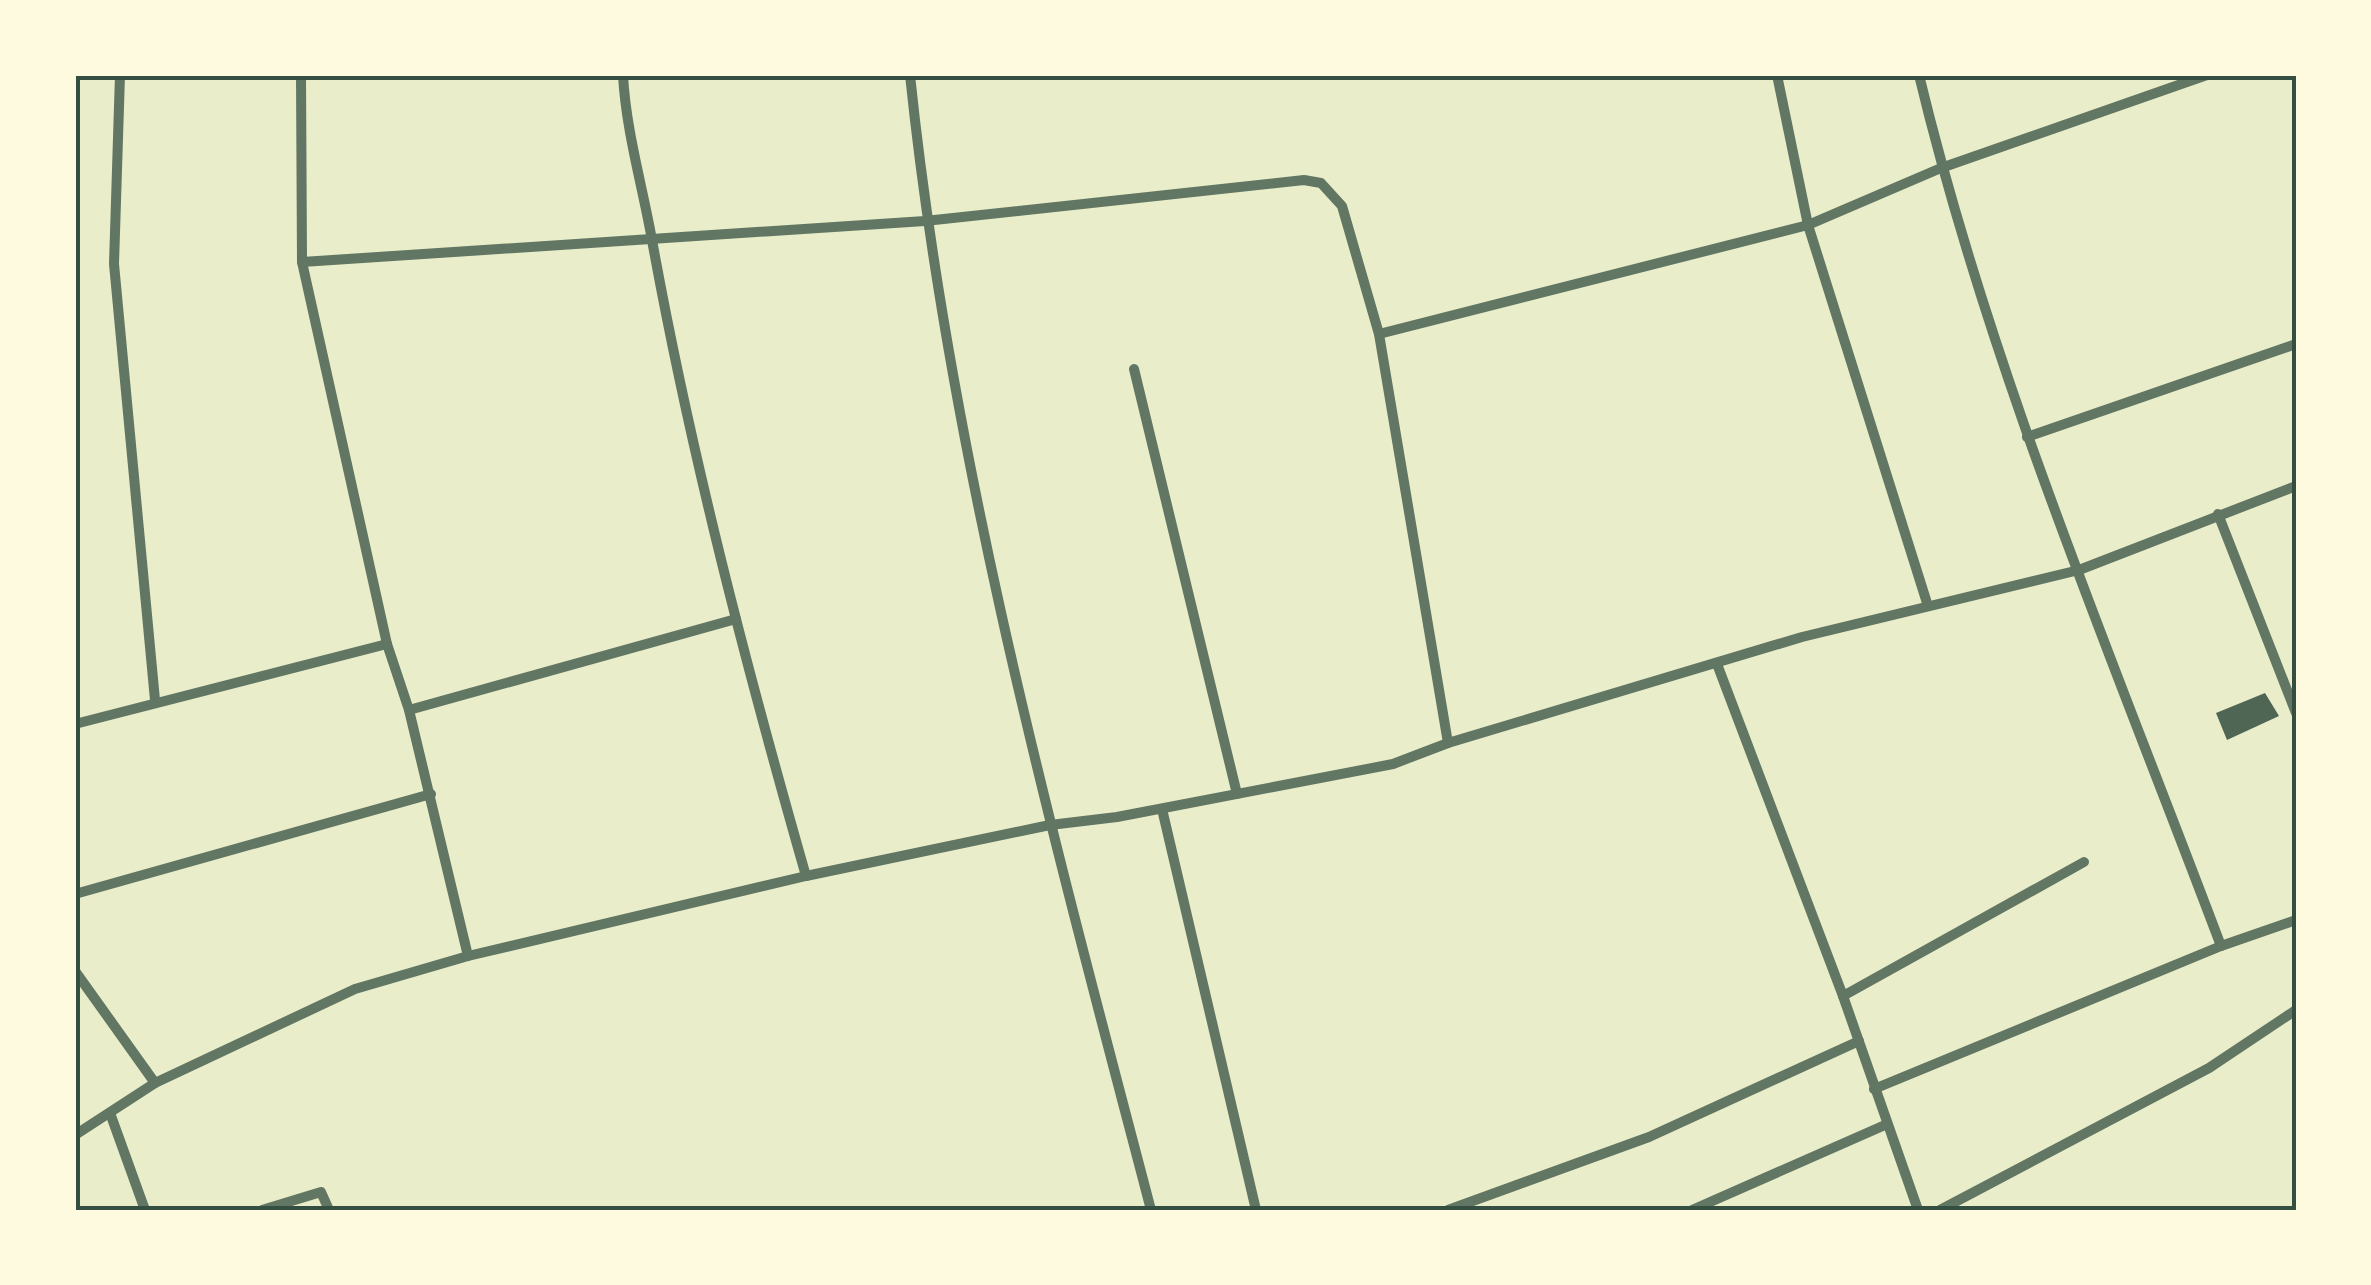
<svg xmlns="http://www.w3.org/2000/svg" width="2371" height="1285" viewBox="0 0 2371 1285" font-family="'Libre Baskerville',serif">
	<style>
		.building { fill: #4f6655 }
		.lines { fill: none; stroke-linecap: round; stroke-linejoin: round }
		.minor { stroke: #617663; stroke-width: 10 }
		.neatline { fill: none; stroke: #344e41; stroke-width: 4 }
	</style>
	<rect width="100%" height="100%" fill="#e9edc9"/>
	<polygon class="building" points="2265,693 2279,716 2227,740 2216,713"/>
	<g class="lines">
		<g class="minor">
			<polyline points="120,75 114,264 155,700"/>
			<polyline points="301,75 302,262 387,644 409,710 468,956"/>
			<path d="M623 75C626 131 642 184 652 240 691 455 746 666 806 876"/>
			<path d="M910 75C950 460 1053 836 1151 1210"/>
			<polyline points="1777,75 1808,225 1927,603"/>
			<path d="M1919 75C1991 374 2113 659 2221 946"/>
			<polyline points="302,262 925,221 1304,180 1321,183 1342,206 1379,334 1448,743"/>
			<polyline points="1379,334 1808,225 1941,168 2207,75"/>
			<polyline points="1134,369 1237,794"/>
			<polyline points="2027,437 2296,344"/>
			<polyline points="2218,514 2296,713"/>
			<polyline points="1717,664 1843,996 1918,1210"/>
			<polyline points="409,710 736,619"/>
			<polyline points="75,724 387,644"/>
			<polyline points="1162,809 1256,1210"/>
			<polyline points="75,894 431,794"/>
			<polyline points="75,971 155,1083"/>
			<polyline points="1843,996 2084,862"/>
			<polyline points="1874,1089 2221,946 2296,920"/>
			<polyline points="110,1113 145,1210"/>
			<polyline points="75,1135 155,1083 355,989 468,956 806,876 1050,825 1117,817 1393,764 1448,743 1802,637 2079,570 2296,486"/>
			<polyline points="262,1210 321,1192 329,1210"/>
			<polyline points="1448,1210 1649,1137 1859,1041"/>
			<polyline points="1692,1210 1885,1125"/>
			<polyline points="1940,1210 2209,1068 2296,1010"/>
		</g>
	</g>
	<rect width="2371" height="1285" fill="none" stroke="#fefae0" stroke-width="155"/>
	<rect x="78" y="78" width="2216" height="1130" class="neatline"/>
</svg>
